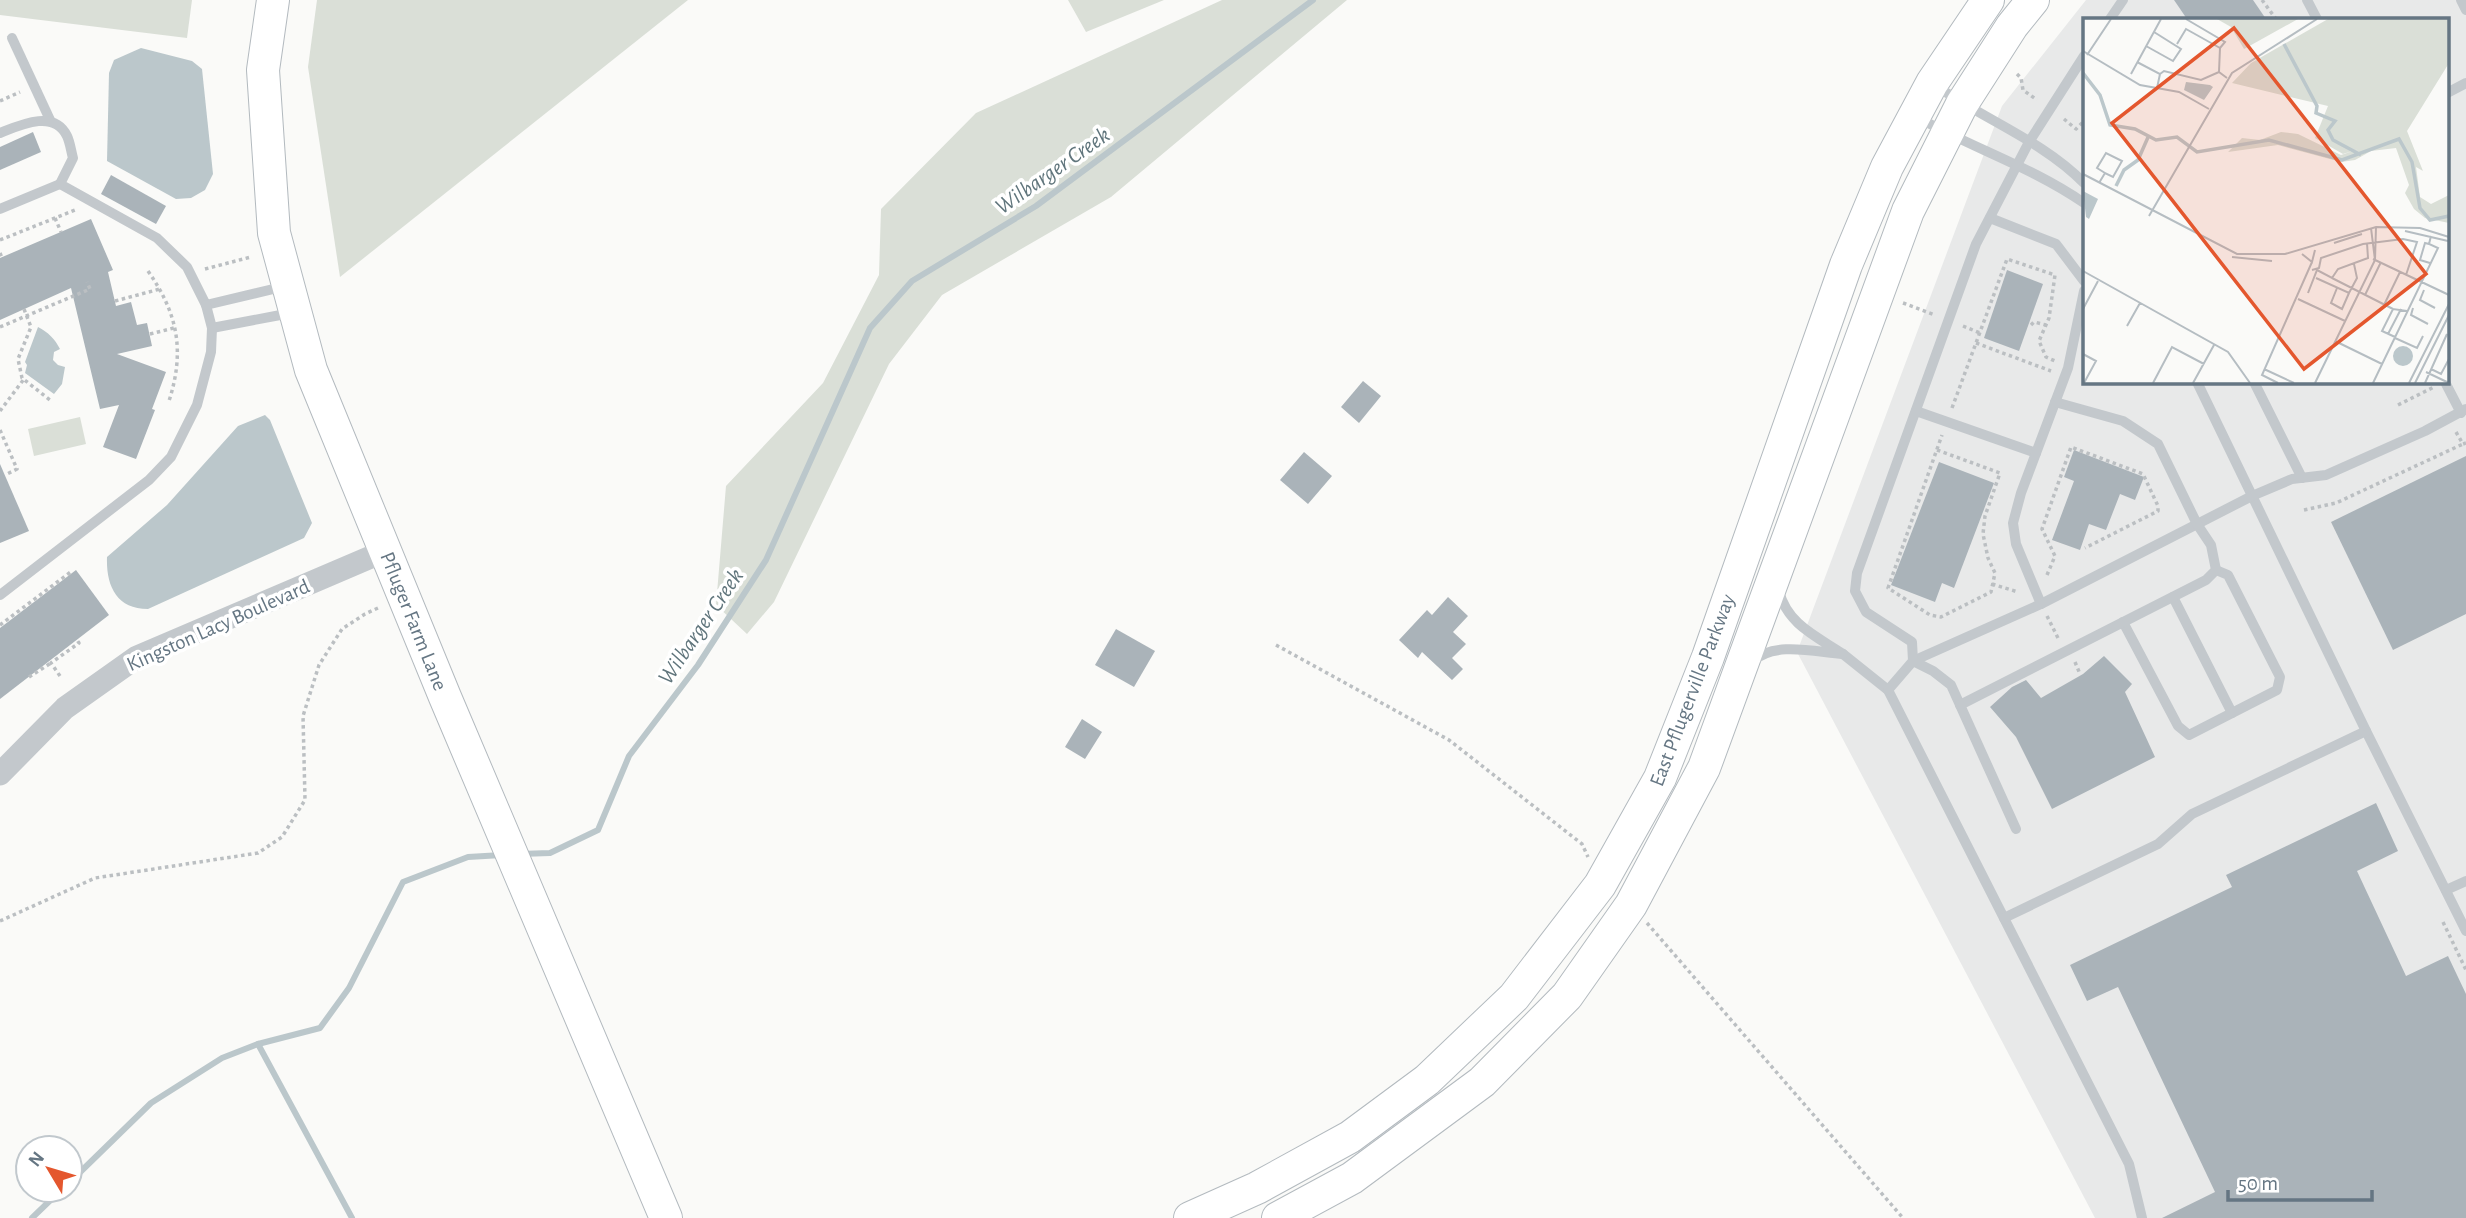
<svg xmlns="http://www.w3.org/2000/svg" width="2466" height="1218" viewBox="0 0 2466 1218" font-family="'Alegreya Sans',sans-serif">
	<style>
		.built { fill: #e8e9e9; fill-rule: evenodd }
		.green { fill: #dadfd7 }
		.water { fill: #bbc7cb }
		.lines { fill: none; stroke-linecap: round; stroke-linejoin: round }
		.stream { stroke: #bbc7cb; stroke-width: 6 }
		.building { fill: #aab3b9 }
		.secondary-casing { stroke: #b3babf; stroke-width: 34 }
		.path { stroke: #bbbfc2; stroke-width: 3.5; stroke-dasharray: 3.5 3.5; stroke-linecap: butt }
		.lane { stroke: #c3c8cc; stroke-width: 10 }
		.street { stroke: #c3c8cc; stroke-width: 23 }
		.secondary { stroke: #fff; stroke-width: 32 }
		.labels { text-anchor: middle; stroke-width: 7; stroke-linejoin: round; paint-order: stroke }
		.street-label { font-size: 21px; fill: #657683; stroke: #fff }
		.water-label { font-size: 23px; font-style: italic; fill: #60757c; stroke: #fff }
		.inset-river { fill: none; stroke: #bbc7cb; stroke-width: 3.5 }
		.inset-road { fill: none; stroke: #b5bdc2; stroke-width: 2 }
		.view { fill: #e4572e; fill-opacity: 0.15; stroke: #e4572e; stroke-width: 3.5 }
		.inset-edge { fill: none; stroke: #657683; stroke-width: 3.5 }
	</style>
	<rect width="100%" height="100%" fill="#fafaf8"/>
	<path class="built" d="M2086 0H2466V1218H2095L1797 652 2002 106ZM2084 19H2447V382H2084Z"/>
	<g class="green">
		<polygon points="0,0 192,0 187,38 0,15"/>
		<polygon points="317,0 688,0 340,277 308,67"/>
		<polygon points="1068,0 1164,0 1086,32"/>
		<polygon points="1222,0 1347,0 1111,197 942,295 889,364 774,602 747,634 716,605 726,486 823,383 879,275 881,209 976,113"/>
		<polygon points="80,417 86,444 34,456 28,429"/>
	</g>
	<g class="water">
		<polygon points="141,48 192,61 202,69 213,174 205,190 191,198 176,199 107,161 109,73 114,60"/>
		<path d="M38 327C48 332 55 339 60 349L54 352 53 360 58 365 65 367 62 384 54 394 25 373 27 365 25 362Z"/>
		<path d="M265 415 270 420 312 523 304 538 148 609C116 609 106 585 107 557L167 505 238 426Z"/>
	</g>
	<g class="lines">
		<g class="stream">
			<polyline points="520,854 550,853 598,830 629,756 698,665 766,560 870,328 912,281 1036,206 1313,0"/>
			<polyline points="258,1044 352,1218"/>
			<polyline points="70,1182 151,1103 222,1058 258,1044 320,1028 349,988 403,882 468,857 502,855"/>
			<polyline points="32,1218 61,1190"/>
		</g>
	</g>
	<g class="building">
		<polygon points="2174,0 2253,0 2266,19 2187,19"/>
		<polygon points="33,132 41,152 0,170 0,147"/>
		<polygon points="111,175 166,206 156,224 101,194"/>
		<polygon points="91,219 113,270 108,272 116,306 131,302 137,325 147,323 152,346 117,354 166,372 152,409 155,410 136,459 103,447 119,405 100,409 71,288 0,320 0,258"/>
		<polygon points="2007,270 2043,284 2019,351 1984,338"/>
		<polygon points="1363,381 1381,396 1359,423 1341,407"/>
		<polygon points="2074,450 2144,477 2135,500 2120,494 2106,530 2089,524 2080,550 2052,540 2074,481 2064,477"/>
		<polygon points="1304,452 1332,476 1308,504 1280,480"/>
		<polygon points="2466,456 2466,614 2393,650 2331,522"/>
		<polygon points="1939,462 1994,483 1954,588 1942,583 1935,602 1891,585"/>
		<polygon points="0,464 29,531 0,543"/>
		<polygon points="76,570 109,615 0,699 0,628"/>
		<polygon points="1448,597 1468,616 1453,632 1466,644 1452,658 1463,669 1452,680 1422,652 1418,658 1399,640 1427,610 1432,615"/>
		<polygon points="1116,629 1155,651 1134,687 1095,665"/>
		<polygon points="2104,656 2132,684 2125,692 2155,757 2052,809 2016,737 1990,707 2012,687 2026,680 2041,698 2083,674"/>
		<polygon points="1082,719 1102,732 1085,759 1065,747"/>
		<polygon points="2376,803 2398,851 2357,871 2406,976 2448,956 2466,994 2466,1218 2162,1218 2215,1192 2118,987 2087,1001 2070,965 2232,887 2226,875"/>
	</g>
	<g class="lines">
		<g class="secondary-casing">
			<g id="secondary">
				<polyline points="273,0 263,70 274,233 311,370 445,697 666,1218"/>
				<polyline points="1190,1218 1257,1188 1350,1137 1427,1080 1514,997 1600,885 1660,778 1708,657 1846,265 1887,167 1932,83 1988,0"/>
				<polyline points="1278,1218 1352,1178 1482,1082 1567,996 1631,905 1704,768 1908,211 1962,104 2012,26 2033,0"/>
			</g>
		</g>
		<g class="path">
			<polyline points="2262,0 2276,19"/>
			<polyline points="2017,74 2021,78 2023,90 2037,100"/>
			<polyline points="0,101 20,92"/>
			<polyline points="2064,119 2076,129 2084,121"/>
			<polyline points="55,218 61,232"/>
			<polyline points="0,240 75,210"/>
			<polyline points="0,253 2,258"/>
			<polyline points="205,269 251,257"/>
			<path d="M148 271C178 314 185 351 169 401"/>
			<polyline points="115,301 160,289"/>
			<polyline points="1903,303 1935,315"/>
			<polyline points="24,309 31,327 18,359 22,378 50,400"/>
			<polyline points="2031,325 2034,322 2046,325"/>
			<polyline points="1963,326 1980,333"/>
			<polyline points="0,327 90,289 87,282"/>
			<polyline points="150,334 174,328"/>
			<polyline points="1976,343 2051,371"/>
			<polyline points="2398,405 2434,387"/>
			<polyline points="1952,408 2007,259 2055,275 2049,318 2039,341 2046,357 2055,361"/>
			<polyline points="0,411 24,379"/>
			<polyline points="0,430 17,469 5,475"/>
			<polyline points="2456,432 2463,444 2466,443"/>
			<polyline points="1937,450 2000,473 1985,516 1983,534 1988,558 1995,573 1991,592 1941,617 1930,615 1888,588 1942,435"/>
			<polyline points="2304,510 2336,503 2463,444"/>
			<polyline points="2047,575 2055,556 2042,529 2071,447 2143,474 2158,506 2158,511 2085,548"/>
			<polyline points="1992,584 2018,592"/>
			<polyline points="2047,616 2059,640"/>
			<polyline points="0,625 72,571"/>
			<polyline points="1276,645 1449,740 1582,844 1588,857"/>
			<polyline points="2075,662 2080,674"/>
			<polyline points="60,676 51,663 79,643 77,640"/>
			<polyline points="29,677 51,663"/>
			<polyline points="0,921 95,878 258,853 282,837 305,800 303,716 319,665 342,629 365,614 378,608"/>
			<polyline points="2443,922 2466,970"/>
			<polyline points="1647,923 1903,1218"/>
		</g>
		<g class="lane">
			<polyline points="2307,0 2317,19"/>
			<polyline points="2461,0 2466,10"/>
			<polyline points="2110,19 2123,0"/>
			<polyline points="12,38 51,122"/>
			<path d="M1935 85C1983 119 2043 141 2084 183"/>
			<polyline points="2447,93 2466,83"/>
			<path d="M1917 117C1972 148 2032 167 2084 203"/>
			<path d="M0 133C20 125 54 109 67 136 70 142 71 151 73 158L60 184 157 238 187 267 206 305 286 286"/>
			<polyline points="0,209 60,184"/>
			<polyline points="1990,218 2056,244 2084,281"/>
			<polyline points="212,328 291,313"/>
			<polyline points="2197,382 2366,731 2466,931"/>
			<polyline points="2254,382 2302,478"/>
			<polyline points="2445,382 2461,413"/>
			<polyline points="1916,411 2036,453"/>
			<polyline points="0,595 149,480 171,457 197,405 211,352 212,328 206,305"/>
			<polyline points="2173,597 2232,713"/>
			<polyline points="2041,604 2252,496 2292,479 2326,475 2425,431 2466,409"/>
			<polyline points="2123,622 2178,726 2189,735 2277,690 2280,677 2228,575 2216,570"/>
			<polyline points="1843,654 1888,690 2129,1164 2142,1218"/>
			<path d="M1753 661C1775 641 1815 652 1843 654 1816 636 1787 624 1779 591"/>
			<polyline points="1913,661 2041,604 2016,544 2013,523 2021,493 2068,368 2084,291"/>
			<polyline points="1913,661 1933,671 1951,685 2016,829"/>
			<polyline points="1888,690 1913,661 1912,642 1866,612 1855,591 1857,573 1976,244 2029,142 2084,56"/>
			<polyline points="1960,705 2206,580 2216,570 2211,545 2197,524 2158,444 2123,421 2055,402"/>
			<polyline points="2446,890 2466,881"/>
			<polyline points="2004,918 2158,844 2192,814 2366,731"/>
		</g>
		<polyline class="street" points="0,774 65,708 137,657 385,551"/>
		<use href="#secondary" class="secondary"/>
	</g>
	<g class="labels">
		<g class="street-label">
			<text transform="translate(414 621) rotate(68)" y="7">Pfluger Farm Lane</text>
			<text transform="translate(218 625) rotate(-24)" y="7">Kingston Lacy Boulevard</text>
			<text transform="translate(1692 690) rotate(-69)" y="7">East Pflugerville Parkway</text>
		</g>
		<g class="water-label">
			<text transform="translate(1052 170) rotate(-35)" y="8">Wilbarger Creek</text>
			<text transform="translate(700 626) rotate(-56)" y="8">Wilbarger Creek</text>
		</g>
	</g>
	<g transform="translate(2083 18)">
		<rect width="366" height="366" fill="#fafaf8"/>
		<path d="M134 1H215L161 31 148 9ZM245 1H366V45L324 113 340 153 333 149 337 179 348 186 366 177V205L342 200 331 191 322 175 326 167 313 130 288 133 272 142 258 144 195 127 145 134 159 120 177 122 198 114 215 116 258 137 276 131 260 136 232 120 245 88 149 65 168 45Z" fill="#dadfd7"/>
		<path d="M103 64 127 67 130 69 121 82 101 72ZM0 173 15 181 6 201 3 199ZM310 338a10 10 0 1 1 20 0a10 10 0 1 1-20 0Z" fill="#bbc7cb"/>
		<path class="inset-river" d="M201 26 234 88 233 95 252 103 245 112 250 122 278 137M0 55 17 77 27 107 52 111 73 122 94 119 114 134 186 122 259 142 316 121 329 144 337 190 347 202 366 198M33 168 41 152 55 142 66 117"/>
		<path class="inset-road" d="M103 1 142 24 137 30 136 54 144 60M94 26 103 11 137 30M63 28 90 43 98 31 71 14M0 33 57 67 96 74 126 91M4 37 28 1M54 44 77 56 74 70M48 56 78 1M77 56 81 53 118 62 136 54M0 156 154 236H202L293 209 337 210 366 219M16 165 22 155 30 159 39 143 23 135 14 150 22 155M66 198 149 55 234 1M288 210 292 242 293 209M322 213 365 223M251 225 279 216M346 226 342 225 337 242 347 245M219 236 229 244 232 232M149 239 189 243M290 241 366 277M229 252 236 250 238 240 280 226 320 221 334 224 323 257M0 253 145 334 167 365M233 260 266 275 274 260 271 246M249 260 310 291M254 270 248 285 259 291 266 275M341 272 337 282 352 290M225 275 234 252 249 260 255 251 285 240 284 225M282 277 298 244M215 281 262 303M301 287 317 254M330 290 328 297 345 306M0 291 15 263M44 308 57 285M305 316 318 291M312 319 299 313 310 291 324 293M312 320 334 330 340 318M252 323 299 346M0 336 13 343 1 365M181 351 211 365M348 351 358 356 366 341M343 354 366 365M70 365 89 329 121 346M110 365 131 327M195 365 179 357 229 244M232 365 292 242M290 365 355 230 346 226 348 218M326 365 366 286M332 365 366 297M342 365 364 316"/>
		<path class="view" d="M151 10 343 256 221 351 29 105Z"/>
		<rect width="366" height="366" class="inset-edge"/>
	</g>
	<g transform="translate(49 1169) rotate(308)"><circle r="33" fill="#ffffff" stroke="#c1c8cd" stroke-width="2"/>
	<path d="M0-5L12 26L0 18L-12 26Z" fill="#e4572e"/>
	<text y="-10" font-size="19" font-weight="bold" text-anchor="middle" fill="#657683">N</text>
	</g>
	<path d="M2228 1190v10h144v-10" fill="none" stroke="#657683" stroke-width="3.5"/>
	<text x="2238" y="1190" font-size="21" fill="#657683" stroke="#ffffff" stroke-width="5" paint-order="stroke">50 m</text>
</svg>
